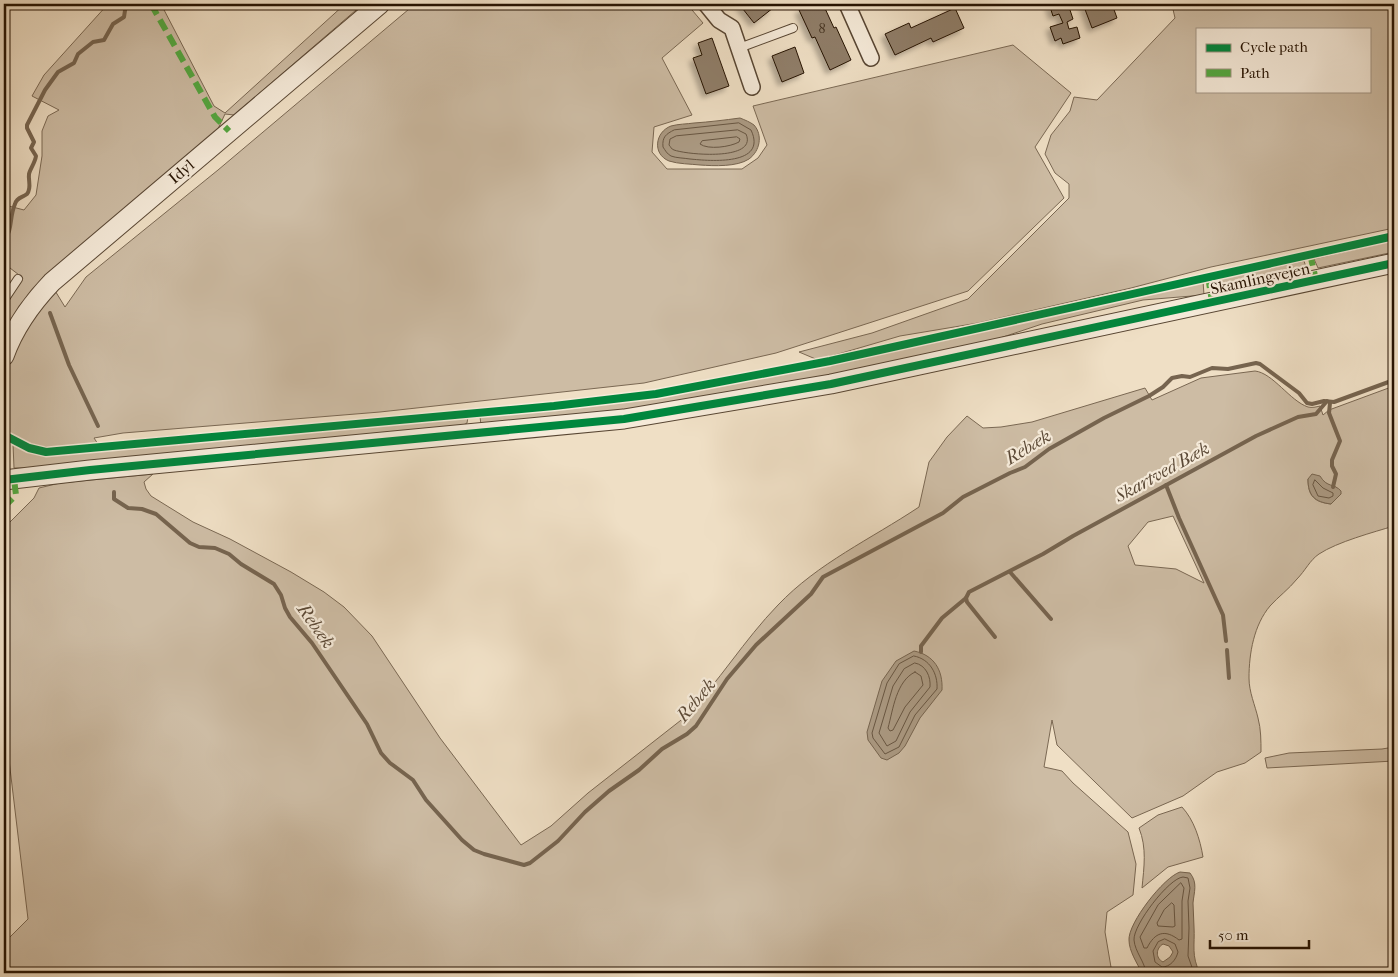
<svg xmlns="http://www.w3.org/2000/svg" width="1398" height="977" viewBox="0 0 1398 977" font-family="'IM FELL French Canon',serif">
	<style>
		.green { fill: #cdbca4; stroke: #7a6853; fill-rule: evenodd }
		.water { fill: #ab9a83; stroke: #76644f; fill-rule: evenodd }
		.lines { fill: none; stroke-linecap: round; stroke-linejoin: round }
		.shore { stroke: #685642; stroke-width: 1 }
		.stream { stroke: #76644f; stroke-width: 4 }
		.building { fill: #8f7d67; stroke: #261302; filter: url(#shadow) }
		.service-casing { stroke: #584633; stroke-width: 10 }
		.minor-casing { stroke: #584633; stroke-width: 18 }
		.tertiary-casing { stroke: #584633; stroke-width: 21 }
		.service { stroke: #f5ead9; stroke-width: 8 }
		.minor { stroke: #f5ead9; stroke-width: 15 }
		.tertiary { stroke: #f5ead9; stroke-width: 19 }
		.quiet { stroke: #53a840; stroke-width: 6; stroke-dasharray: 12 6; stroke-linecap: butt }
		.cycleway-casing { stroke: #f5ead9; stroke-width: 11 }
		.cycleway { stroke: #00873e; stroke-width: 8 }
		.labels { text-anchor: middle; stroke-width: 4.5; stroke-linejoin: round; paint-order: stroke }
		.number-label { font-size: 14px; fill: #402e1b }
		.street-label { font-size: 16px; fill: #261302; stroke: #f5ead9 }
		.water-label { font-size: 18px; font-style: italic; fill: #5b4936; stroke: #f5ead9 }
	</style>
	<defs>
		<filter id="shadow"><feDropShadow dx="-4" dy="4" stdDeviation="2.5" flood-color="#0004"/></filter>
	</defs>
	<rect width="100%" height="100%" fill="#efdfc5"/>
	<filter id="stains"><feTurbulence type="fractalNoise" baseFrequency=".004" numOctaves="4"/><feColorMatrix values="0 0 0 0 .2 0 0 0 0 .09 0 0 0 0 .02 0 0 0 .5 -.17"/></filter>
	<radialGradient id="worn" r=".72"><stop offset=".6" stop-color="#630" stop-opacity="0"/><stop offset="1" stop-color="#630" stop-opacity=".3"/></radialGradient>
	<g class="green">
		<polygon points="108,4 164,4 162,6 214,106 225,113 345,4 363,4 234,115 225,114 217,131 4,334 4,308 23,278 10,268 4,275 4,209 5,205 24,210 36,195 42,156 42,131 48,116 59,110 32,96 44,75"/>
		<polygon points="415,4 687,4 703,23 662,58 692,115 654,127 652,152 667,169 742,169 758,158 767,145 753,106 1013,45 1071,93 1035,147 1064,198 968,291 776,353 644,383 380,412 123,433 94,438 98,444 57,448 34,446 23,443 4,432 4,379 6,370 18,339 54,289 65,307 86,277 218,170"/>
		<path d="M1173 4H1394V228L1211 267 1131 288 978 323 900 336 818 360 799 352 872 333 968 299 1069 198V184L1055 173 1045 154 1051 135 1070 111 1074 97 1097 100 1175 18 1172 5ZM1197 29H1369V91H1197Z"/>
		<polygon points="1394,240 1394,252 1318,268 1314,259"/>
		<polygon points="1304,261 1307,270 1219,287 1214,280"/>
		<polygon points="1203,281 1204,295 1143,300 1042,324 994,340 851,371 650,409 481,426 480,416 598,404 699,389 790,371"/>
		<path d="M1255 371C1273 373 1290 401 1308 407 1312 408 1316 407 1320 406L1323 415 1329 410 1394 386V526C1374 532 1337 542 1319 554 1310 560 1305 571 1297 579 1289 589 1278 597 1270 606 1254 625 1249 653 1249 678 1249 692 1255 705 1258 718 1261 729 1261 741 1261 752L1245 763 1217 772 1183 796 1132 818 1057 745 1052 720 1044 767 1062 771 1073 783 1128 832 1136 864 1133 895 1107 912 1105 932 1112 973H4V943L28 919 4 718V528L34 498 39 488 60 483 153 474 144 482 146 489 151 496 193 522 230 539 291 572 324 592 344 607 372 636 440 738 521 845 551 826 588 793 685 717C719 682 744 640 778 605 818 563 871 539 919 507L929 462 947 437 967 416 983 428 1001 427 1032 422 1145 388 1152 400 1201 378ZM1308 479 1323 481 1330 486 1336 487 1341 494 1331 504C1314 502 1308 496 1308 479ZM1173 516 1204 583 1176 569 1135 565 1128 546 1148 522Z"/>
		<polygon points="468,417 467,423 458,428 33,468 14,468 13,444 35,452 57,453"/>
		<polygon points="1394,747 1394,761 1267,768 1265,758 1289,753 1382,749"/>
		<path d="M1182 807C1194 820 1200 839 1203 857L1168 867 1142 888C1144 867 1147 848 1139 828L1158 815Z"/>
	</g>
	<g class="water">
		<path d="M740 118C745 120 750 122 754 125 763 135 760 151 749 159 737 167 714 166 700 165 691 164 678 164 669 161 652 154 655 132 671 126 678 124 687 124 694 123 709 122 725 120 740 118Z"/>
		<path d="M1312 474 1320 476C1327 488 1334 483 1341 491V494L1331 504C1315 502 1308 496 1308 479Z"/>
		<path d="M914 651C934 655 943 670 942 690L920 718 905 746 899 753 887 760 881 758 868 740 867 732 882 681 896 661Z"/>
		<path d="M1180 872 1190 873C1198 883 1194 892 1193 903 1193 911 1194 919 1194 927 1195 945 1191 956 1200 973H1189L1185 971 1183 973H1142C1137 963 1129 951 1129 940 1128 923 1164 877 1180 872ZM1163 944 1169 946 1173 952 1170 957 1163 962C1155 958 1156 948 1163 944Z"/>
	</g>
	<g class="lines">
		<g class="shore">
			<path d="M739 123 751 130C768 166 710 161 690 159 684 158 676 158 671 156 667 154 665 150 663 147 662 137 666 134 674 130Z"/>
			<path d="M738 130 746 134C758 161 688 155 674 150 671 149 671 147 669 145L670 139 676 136Z"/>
			<path d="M737 137 740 139 739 142C730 147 708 150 700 144L702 141Z"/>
			<polygon points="1315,480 1323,488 1333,493 1333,496 1329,498 1318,496 1313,485"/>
			<path d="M914 656C930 659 938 674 937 689L915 715 899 747 885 754 873 738 872 733 887 683 899 664Z"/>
			<path d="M915 663C926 665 931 677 930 687L910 712 896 741 887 746 879 733 893 686 904 669Z"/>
			<path d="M915 672 921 676 923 685 905 707 893 730 890 731 888 728C893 710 896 681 915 672Z"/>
			<path d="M1181 883 1184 888 1182 901V939L1179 940C1165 929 1155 932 1147 948H1144L1140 937 1158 905Z"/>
			<polygon points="1172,903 1174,905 1175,926 1173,927 1158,926 1157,923 1164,910"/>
			<path d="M1165 939 1175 944 1178 952C1176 960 1170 967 1162 967L1155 962 1153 951 1158 942Z"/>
			<path d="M1146 973C1145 962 1135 952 1134 940 1133 925 1169 878 1183 877L1188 878 1190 888 1188 901 1189 928 1188 956 1194 973"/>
		</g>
		<g class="stream">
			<path d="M4 241C13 229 9 218 15 204 17 197 22 198 27 194 32 188 28 181 29 174 30 169 35 163 36 156L31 148 34 142 27 128V125L45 90 58 72 74 63 78 54 93 42 104 40 113 24 124 17 126 4"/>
			<polyline points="50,313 69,365 98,426"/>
			<polyline points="1330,403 1329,413 1340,441 1332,460 1332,466 1336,474 1333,487"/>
			<polyline points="1166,485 1179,518 1223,615 1226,641"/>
			<polyline points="114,492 114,499 128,508 142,509 156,514 190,543 199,547 215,548 229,554 241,564 274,584 281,595 285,608 290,617 312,643 367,724 381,753 390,763 413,780 426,800 462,840 474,850 484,854 524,865 530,863 558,841 585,812 609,791 639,770 662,749 687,734 696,726 727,679 756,645 811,594 823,577 943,513 963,497 1010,473 1025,467 1049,449 1104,418 1149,396 1163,387 1172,378 1182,376 1190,377 1212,368 1228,369 1256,363 1260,364 1299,393 1307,403 1312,404 1324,401 1334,402 1394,380"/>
			<polyline points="1010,572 1051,619"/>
			<polyline points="966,598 967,602 995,637"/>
			<polyline points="1227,650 1229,678"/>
			<polyline points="921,652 921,646 942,618 966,598 969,592 1043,554 1073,536 1256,436 1298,417 1316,414 1327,401"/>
		</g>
	</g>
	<g class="building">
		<polygon points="739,4 769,4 773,8 754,23"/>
		<polygon points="807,4 823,4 834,28 836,27 851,60 830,70 815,37 812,38 799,10 808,6"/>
		<polygon points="1049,4 1068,4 1073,19 1067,22 1069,29 1077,27 1080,38 1063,44 1061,38 1055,41 1050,27 1063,23 1059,14 1053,16"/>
		<polygon points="1083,4 1112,4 1117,18 1092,28"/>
		<polygon points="955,8 964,28 933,42 931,38 895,55 885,34 909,23 911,28"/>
		<polygon points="712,38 729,86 706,94 693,58 702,55 698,43"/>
		<polygon points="795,47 804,73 782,82 772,56"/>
	</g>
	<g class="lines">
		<g class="service-casing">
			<g id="service">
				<polyline points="739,48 793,28"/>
				<polyline points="4,300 18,279"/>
			</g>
		</g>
		<g class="minor-casing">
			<g id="minor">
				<polyline points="706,4 719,20 732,28 752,87"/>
				<polyline points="847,4 871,58"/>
			</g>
		</g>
		<g class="tertiary-casing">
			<g id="tertiary">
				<path d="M4 356C14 328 31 304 52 282L380 4"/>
				<polyline points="4,480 90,470 624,419 831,384 1394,263"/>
			</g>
		</g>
		<use href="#service" class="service"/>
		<use href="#minor" class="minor"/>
		<use href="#tertiary" class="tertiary"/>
		<g class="quiet">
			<polyline points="151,4 215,117 229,131"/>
			<polyline points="1310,254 1316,280"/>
			<polyline points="1208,276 1212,302"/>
			<polyline points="4,507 16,495 14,479"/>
		</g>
		<g class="cycleway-casing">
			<g id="cycleway">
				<polyline points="4,435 29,448 46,452 554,406 656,394 830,361 1394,236"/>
				<polyline points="4,480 90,470 624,419 831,384 1394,263"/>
			</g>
		</g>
		<use href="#cycleway" class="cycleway"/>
	</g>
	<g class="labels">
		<g class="number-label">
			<text x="822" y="33">8</text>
		</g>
		<g class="street-label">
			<text transform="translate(181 171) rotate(-40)" y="6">Idyl</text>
			<text transform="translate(1260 278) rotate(-12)" y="6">Skamlingvejen</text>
		</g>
		<g class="water-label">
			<text transform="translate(1028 447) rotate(-31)" y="6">Rebæk</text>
			<text transform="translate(1162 472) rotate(-29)" y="6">Skartved Bæk</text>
			<text transform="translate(316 626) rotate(55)" y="6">Rebæk</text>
			<text transform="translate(696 700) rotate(-50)" y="6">Rebæk</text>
		</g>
	</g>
	<rect width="1398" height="977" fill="none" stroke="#efdfc5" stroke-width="20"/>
	<rect x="5" y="5" width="1388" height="967" fill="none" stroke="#261302" stroke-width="2.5"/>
	<rect x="10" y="10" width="1378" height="957" fill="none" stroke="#261302"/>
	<rect x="1196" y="28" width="175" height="65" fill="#f5ead9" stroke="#a29483"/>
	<rect x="1206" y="44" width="25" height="8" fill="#00873e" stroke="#a29483"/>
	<text x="1240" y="52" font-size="15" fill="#261302">Cycle path</text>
	<rect x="1206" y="69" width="25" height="8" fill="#53a840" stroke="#a29483"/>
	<text x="1240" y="78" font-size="15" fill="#261302">Path</text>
	<path d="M1210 940v8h99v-8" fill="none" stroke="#261302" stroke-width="2.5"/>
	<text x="1218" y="940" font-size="15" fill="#261302" stroke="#f5ead9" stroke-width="4" paint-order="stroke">50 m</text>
	<rect width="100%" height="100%" filter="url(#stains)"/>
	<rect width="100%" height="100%" fill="url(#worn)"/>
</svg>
